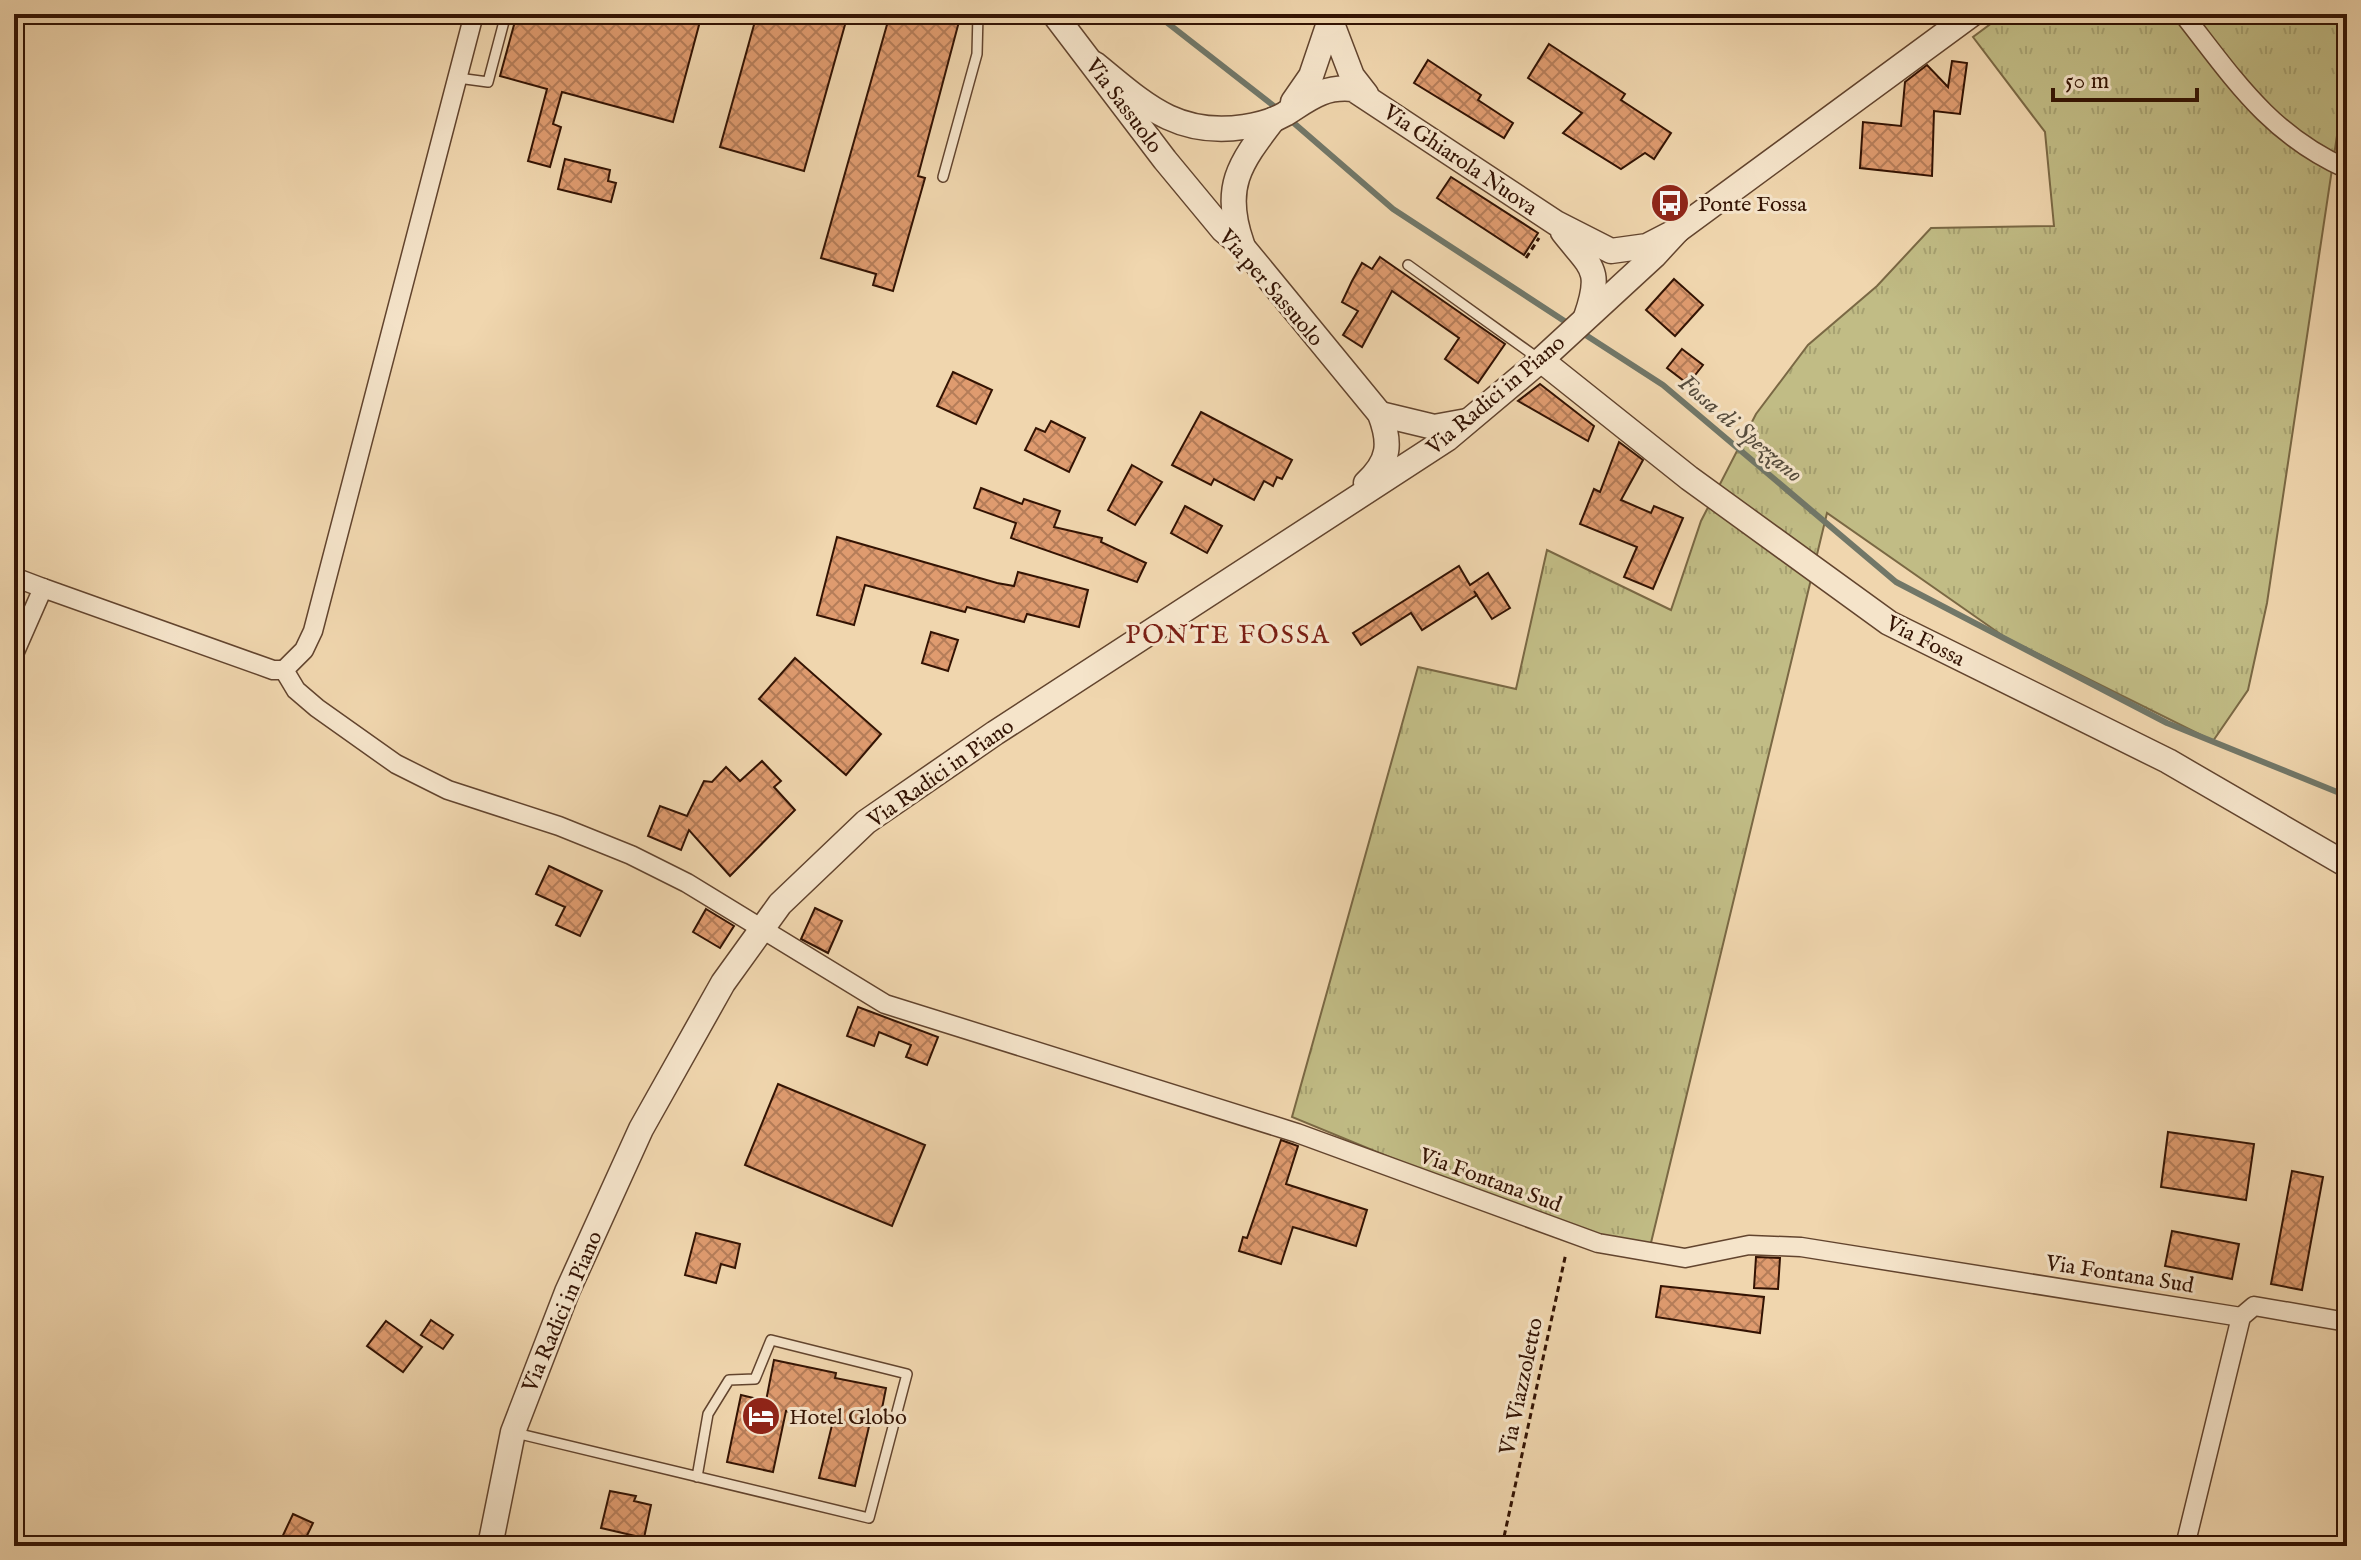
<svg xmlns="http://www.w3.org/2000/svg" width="2361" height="1560" viewBox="0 0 2361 1560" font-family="'IM FELL English',serif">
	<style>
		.grass { fill: url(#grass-tufts); stroke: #7a6844; stroke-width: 2 }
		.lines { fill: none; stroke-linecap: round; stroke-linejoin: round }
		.stream { stroke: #717768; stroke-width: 6 }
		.building { fill: url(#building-cross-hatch); stroke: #331303; stroke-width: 2 }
		.service-casing { stroke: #62442e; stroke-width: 12 }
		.minor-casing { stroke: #62442e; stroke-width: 21 }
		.tertiary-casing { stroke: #62442e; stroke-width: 27 }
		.path { stroke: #331303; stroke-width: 3; stroke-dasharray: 6 4; stroke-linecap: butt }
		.service { stroke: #f5e4ca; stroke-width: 9 }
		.minor { stroke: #f5e4ca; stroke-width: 18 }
		.tertiary { stroke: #f5e4ca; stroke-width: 24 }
		.labels { text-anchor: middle; stroke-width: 6; stroke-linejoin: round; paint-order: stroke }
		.street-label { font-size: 22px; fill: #331303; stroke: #f5e4ca }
		.poi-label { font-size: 22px; fill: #331303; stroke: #f5e4ca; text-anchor: start }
		.water-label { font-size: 24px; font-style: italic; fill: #574d3e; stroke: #f5e4ca }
		.quarter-label { font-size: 26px; letter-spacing: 2px; fill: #7a1f14; stroke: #f5e4ca }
	</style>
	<defs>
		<pattern id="grass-tufts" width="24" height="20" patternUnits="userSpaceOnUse" patternTransform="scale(2)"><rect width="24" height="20" fill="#c1bc85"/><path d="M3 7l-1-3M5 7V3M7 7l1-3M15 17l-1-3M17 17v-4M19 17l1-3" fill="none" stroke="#a6a171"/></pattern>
		<pattern id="building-cross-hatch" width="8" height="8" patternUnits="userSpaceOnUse" patternTransform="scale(2)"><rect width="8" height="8" fill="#df9b6f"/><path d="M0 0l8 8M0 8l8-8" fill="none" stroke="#b57d59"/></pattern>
	</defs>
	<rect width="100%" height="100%" fill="#f0d6ae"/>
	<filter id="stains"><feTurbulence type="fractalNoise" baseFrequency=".0025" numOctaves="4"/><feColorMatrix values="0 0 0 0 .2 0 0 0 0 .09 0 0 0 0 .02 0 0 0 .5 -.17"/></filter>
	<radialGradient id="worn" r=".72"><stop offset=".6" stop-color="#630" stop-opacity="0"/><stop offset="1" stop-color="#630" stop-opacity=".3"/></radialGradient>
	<polygon class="grass" points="2004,14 2347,14 2347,69 2267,603 2248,690 2213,741 2006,638 1827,513 1649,1251 1593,1241 1292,1117 1418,667 1516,689 1547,550 1671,610 1701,521 1756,414 1808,345 1877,286 1931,228 2054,226 2045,132 1973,37"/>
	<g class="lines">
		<g class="stream">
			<polyline points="1156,14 1279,110"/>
			<polyline points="1288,118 1393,209 1572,326"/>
			<polyline points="1581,332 1663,385 1896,582 2167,723 2347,796"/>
		</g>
	</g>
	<g class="building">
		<polygon points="517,14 702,14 673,122 562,92 553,124 561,127 550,167 528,161 547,89 500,76"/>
		<polygon points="757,14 848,14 804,171 720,147"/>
		<polygon points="890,14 961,14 918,176 925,178 893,291 873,285 876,274 821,258"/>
		<polygon points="1549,44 1625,94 1621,100 1671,133 1654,159 1645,153 1621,169 1563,133 1582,113 1528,78"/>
		<polygon points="1428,60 1481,95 1478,100 1513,123 1504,138 1414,83"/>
		<polygon points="1952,61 1967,63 1960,114 1934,111 1932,176 1860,168 1863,122 1901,126 1905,82 1927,65 1948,87"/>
		<polygon points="565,159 610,170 608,181 616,183 611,202 558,189"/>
		<polygon points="1451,177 1538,233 1524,255 1437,198"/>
		<polygon points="1380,257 1505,344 1478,383 1445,359 1459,338 1392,291 1362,347 1343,335 1358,311 1342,302 1352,281 1362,263 1372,269"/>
		<polygon points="1674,279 1703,305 1675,336 1646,310"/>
		<polygon points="1682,349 1703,365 1688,384 1667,368"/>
		<polygon points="953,372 992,390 976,424 937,406"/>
		<polygon points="1540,384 1594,426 1588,441 1518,401"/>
		<polygon points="1201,412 1292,460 1282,479 1277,477 1273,486 1264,481 1254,500 1214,479 1211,485 1172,465"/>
		<polygon points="1051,421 1085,438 1069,472 1025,450 1036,428 1045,432"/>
		<polygon points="1619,442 1643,460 1621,500 1651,513 1654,506 1683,518 1653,589 1624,577 1637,547 1580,524 1594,489 1600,492"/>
		<polygon points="1132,465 1162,482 1135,525 1108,510"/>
		<polygon points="981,488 1022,504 1024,499 1060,511 1054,527 1102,538 1101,542 1146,563 1137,582 1011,538 1016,523 974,508"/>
		<polygon points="1185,506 1222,526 1207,553 1171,533"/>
		<polygon points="837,537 997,583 1014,586 1018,572 1088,590 1079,627 1027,614 1024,622 967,607 965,612 865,585 854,625 817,615"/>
		<polygon points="1459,566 1470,585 1488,573 1510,608 1492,619 1474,591 1477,595 1422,630 1411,613 1361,645 1353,633"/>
		<polygon points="931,632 958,640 948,671 922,663"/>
		<polygon points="795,658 881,734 846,775 759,699"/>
		<polygon points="762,761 781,781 774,787 795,810 730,876 689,830 681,850 648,836 660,806 687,816 704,781 712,782 726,767 740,781"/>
		<polygon points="549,866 602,891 580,936 556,925 565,907 536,894"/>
		<polygon points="815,908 842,921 828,953 801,939"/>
		<polygon points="706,909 734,926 720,948 693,932"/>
		<polygon points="858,1007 938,1037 927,1065 906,1057 911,1045 879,1032 874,1046 847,1036"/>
		<polygon points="778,1084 925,1145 892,1226 745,1165"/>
		<polygon points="2168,1132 2254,1144 2246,1200 2161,1187"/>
		<polygon points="1281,1140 1298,1146 1286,1184 1367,1210 1356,1246 1293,1227 1281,1264 1239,1251 1243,1237 1247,1238"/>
		<polygon points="2292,1171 2323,1177 2302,1290 2271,1284"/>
		<polygon points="2172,1231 2239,1244 2232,1279 2165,1266"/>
		<polygon points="696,1233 740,1244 735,1268 721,1264 716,1283 685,1275"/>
		<polygon points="1756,1257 1780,1258 1778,1289 1754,1288"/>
		<polygon points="1661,1286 1764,1297 1760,1333 1656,1317"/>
		<polygon points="431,1320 453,1335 443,1349 421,1335"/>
		<polygon points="386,1321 422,1347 403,1372 367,1346"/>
		<polygon points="774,1360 836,1373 835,1378 886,1388 880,1419 871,1418 855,1486 819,1478 833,1421 786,1411 773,1472 727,1462 741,1395 766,1401"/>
		<polygon points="610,1491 636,1496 634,1501 651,1505 644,1538 601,1528"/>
		<polygon points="293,1514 313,1523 302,1546 278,1546"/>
	</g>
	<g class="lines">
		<g class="service-casing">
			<g id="service">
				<polyline points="458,78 488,82 506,14"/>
				<polyline points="943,177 977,54 978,14"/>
				<polyline points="1408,265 1539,359"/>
				<polyline points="516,1433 869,1518 907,1374 771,1340 755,1379 729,1380 708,1414 697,1477"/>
			</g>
		</g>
		<g class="minor-casing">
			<g id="minor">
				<path d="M2183 14C2234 79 2269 134 2347 169"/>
				<polyline points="14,577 43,588"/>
				<polyline points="14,654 43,588 273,670 284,670 296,690 317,708 396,764 448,790 559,826 631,855 687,883 885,1004 1297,1133 1598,1243 1685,1258 1749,1245 1801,1247 2241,1317"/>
				<polyline points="284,670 304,650 313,631 474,14"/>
				<polyline points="2185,1546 2241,1317 2254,1306 2347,1322"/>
			</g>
		</g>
		<g class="tertiary-casing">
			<g id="tertiary">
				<path d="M1054 14 1165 160 1223 230 1242 246 1380 414C1391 443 1390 461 1366 483"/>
				<polyline points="1331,21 1352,76 1366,94"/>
				<path d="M1095 64C1144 104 1176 137 1244 127 1258 125 1273 121 1285 114 1309 99 1323 86 1353 89L1556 223 1611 251 1647 246 1678 230 1972 14"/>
				<polyline points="1293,102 1311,76 1332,14"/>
				<path d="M1563 232C1591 268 1603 268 1586 317"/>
				<path d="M1242 244C1222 188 1239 164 1273 120"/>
				<polyline points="1541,360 1689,478 1889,623 2168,761 2347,865"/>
				<polyline points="1380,414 1434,427 1467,421"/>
				<polyline points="490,1546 513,1432 567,1292 641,1129 723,983 780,904 866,822 995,733 1447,439 1541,360 1654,256 1678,230"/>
			</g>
		</g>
		<g class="path">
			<polyline points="1526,258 1539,238"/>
			<polyline points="1502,1546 1566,1253"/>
		</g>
		<use href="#service" class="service"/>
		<use href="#minor" class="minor"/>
		<use href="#tertiary" class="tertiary"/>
	</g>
	<defs>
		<g id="bus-disc" transform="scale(2)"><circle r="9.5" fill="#8f2418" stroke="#f5e4ca"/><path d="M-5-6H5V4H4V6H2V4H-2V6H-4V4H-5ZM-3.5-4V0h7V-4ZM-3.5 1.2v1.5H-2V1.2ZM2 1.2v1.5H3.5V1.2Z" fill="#fff"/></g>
		<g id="hotel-disc" transform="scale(2)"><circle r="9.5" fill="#8f2418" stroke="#f5e4ca"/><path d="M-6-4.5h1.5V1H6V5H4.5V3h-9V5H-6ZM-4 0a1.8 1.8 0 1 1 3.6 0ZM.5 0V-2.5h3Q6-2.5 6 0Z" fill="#fff"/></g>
	</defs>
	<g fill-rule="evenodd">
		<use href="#bus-disc" x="1670" y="203"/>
		<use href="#hotel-disc" x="761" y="1416"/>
	</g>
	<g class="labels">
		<g class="street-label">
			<text transform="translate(1125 105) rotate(53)" y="8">Via Sassuolo</text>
			<text transform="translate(1461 159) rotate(34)" y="8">Via Ghiarola Nuova</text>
			<text transform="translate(1272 287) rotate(49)" y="8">Via per Sassuolo</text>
			<text transform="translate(1495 394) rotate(-40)" y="8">Via Radici in Piano</text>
			<text transform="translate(1926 640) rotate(27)" y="8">Via Fossa</text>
			<text transform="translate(940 772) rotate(-35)" y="8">Via Radici in Piano</text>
			<text transform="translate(1491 1179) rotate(20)" y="8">Via Fontana Sud</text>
			<text transform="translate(2120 1273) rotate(9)" y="8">Via Fontana Sud</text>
			<text transform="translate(561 1311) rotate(-67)" y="8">Via Radici in Piano</text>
			<text transform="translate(1520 1386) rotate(-78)" y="8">Via Viazzoletto</text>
		</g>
		<g class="poi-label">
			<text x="1698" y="211">Ponte Fossa</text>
			<text x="789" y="1424">Hotel Globo</text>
		</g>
		<g class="water-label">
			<text transform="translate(1741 428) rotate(40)" y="8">Fossa di Spezzano</text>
		</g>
		<g class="quarter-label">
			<text x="1228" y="643">PONTE FOSSA</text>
		</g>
	</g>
	<rect width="2361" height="1560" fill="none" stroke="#f0d6ae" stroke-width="48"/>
	<rect x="16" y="16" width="2329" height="1528" fill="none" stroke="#331303" stroke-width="4"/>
	<rect x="24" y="24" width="2313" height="1512" fill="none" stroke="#331303" stroke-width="2"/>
	<path d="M2053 88v12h144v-12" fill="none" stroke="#331303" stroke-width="4"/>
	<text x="2065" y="88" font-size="24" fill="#331303" stroke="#f5e4ca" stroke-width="6" paint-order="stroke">50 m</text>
	<rect width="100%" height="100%" filter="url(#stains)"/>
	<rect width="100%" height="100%" fill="url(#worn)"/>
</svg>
